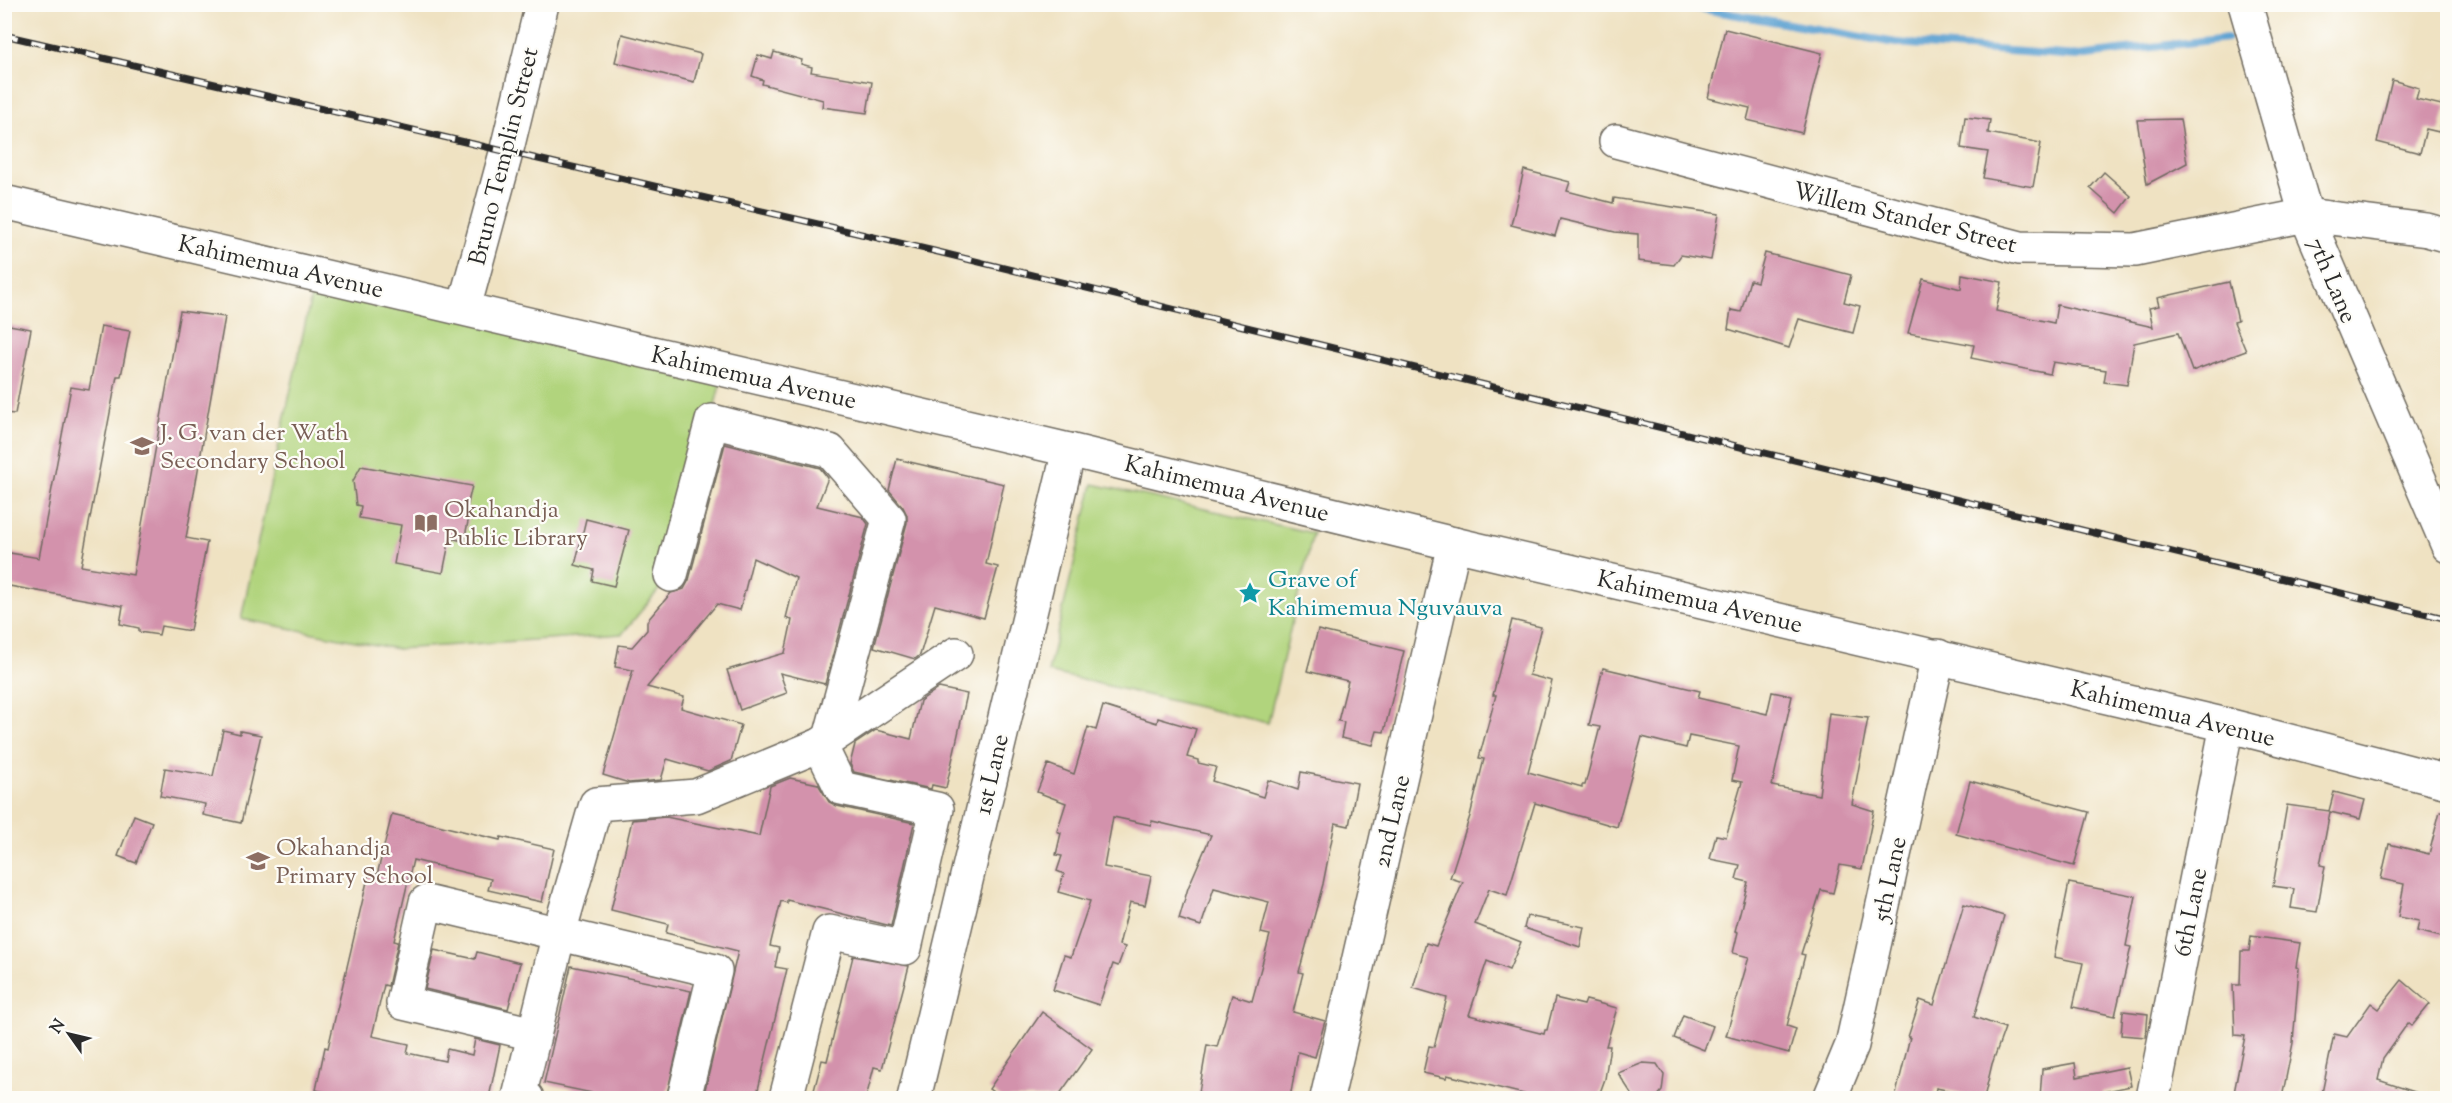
<svg xmlns="http://www.w3.org/2000/svg" width="2452" height="1103" viewBox="0 0 2452 1103" font-family="'Sorts Mill Goudy',serif">
	<style>
		.green { fill: #b1d47d; stroke: #6e8054; stroke-width: 1.5 }
		.lines { fill: none; stroke-linecap: round; stroke-linejoin: round }
		.stream { stroke: #5da2d2; stroke-width: 8 }
		.building { fill: #d392ac }
		.minor-casing { stroke: #706b60; stroke-width: 36 }
		.minor { stroke: #fff; stroke-width: 33 }
		.rail-casing { stroke: #2b2b2b; stroke-width: 7 }
		.rail { stroke: #fdfcf7; stroke-width: 4.5; stroke-dasharray: 14; stroke-linecap: butt }
		.labels { text-anchor: middle; stroke-width: 4.5; stroke-linejoin: round; paint-order: stroke }
		.street-label { font-size: 24px; fill: #2b2b2b; stroke: #fdfcf7 }
		.education-label { font-size: 24px; fill: #785e54; stroke: #fdfcf7; text-anchor: start }
		.culture-label { font-size: 24px; fill: #0d838f; stroke: #fdfcf7; text-anchor: start }
	</style>
	<rect width="100%" height="100%" fill="#fdfcf7"/>
	<filter id="ink" filterUnits="userSpaceOnUse"><feTurbulence type="fractalNoise" baseFrequency=".0167" numOctaves="2"/><feDisplacementMap in="SourceGraphic" scale="12" xChannelSelector="R" yChannelSelector="G"/><feConvolveMatrix kernelMatrix="1 2 1 2 8 2 1 2 1" color-interpolation-filters="sRGB"/></filter>
	<filter id="wash" filterUnits="userSpaceOnUse"><feTurbulence type="fractalNoise" baseFrequency=".008" numOctaves="4" result="noise"/><feDisplacementMap in="SourceGraphic" scale="24" xChannelSelector="R" yChannelSelector="G"/><feGaussianBlur stdDeviation="1.35" result="paint"/><feColorMatrix in="noise" values="0 0 0 0 0 0 0 0 0 0 0 0 0 0 0 0 0 1.4 0 .05"/><feComposite in="paint" operator="in"/></filter>
	<g filter="url(#wash)">
		<rect width="100%" height="100%" fill="#efe2c2"/>
		<g class="green">
			<polygon points="316,274 724,370 671,575 622,634 397,649 241,619"/>
			<polygon points="1093,484 1313,533 1268,723 1048,672"/>
		</g>
		<g class="lines">
			<g class="stream">
				<polyline points="1675,4 1896,43 2078,56 2227,38"/>
				<polyline points="2296,5 2296,4"/>
			</g>
		</g>
		<g id="blocks">
			<g class="building">
				<polygon points="1725,29 1822,53 1802,133 1747,120 1750,108 1708,98"/>
				<polygon points="622,34 701,54 694,82 615,62"/>
				<polygon points="774,52 802,60 801,64 812,67 811,72 872,82 867,113 822,107 823,100 762,84 763,80 752,76 758,55 772,59"/>
				<polygon points="2392,80 2419,88 2416,99 2446,106 2439,132 2426,129 2420,153 2377,142"/>
				<polygon points="1965,117 1990,120 1988,133 2041,143 2033,187 1983,178 1988,152 1961,148"/>
				<polygon points="2180,119 2187,163 2147,184 2137,120"/>
				<polygon points="1524,170 1570,182 1567,191 1613,203 1614,198 1719,214 1711,260 1681,255 1674,265 1638,261 1638,234 1615,232 1560,219 1555,236 1511,225"/>
				<polygon points="2104,172 2131,196 2118,213 2090,188"/>
				<polygon points="1765,253 1851,275 1844,302 1860,306 1853,333 1799,319 1789,348 1728,329 1731,310 1741,312 1750,280 1757,282"/>
				<polygon points="1962,274 2002,282 1996,311 2054,323 2057,305 2153,327 2149,308 2159,306 2157,298 2229,282 2238,321 2234,322 2246,351 2192,371 2178,333 2134,343 2127,385 2104,382 2106,370 2053,362 2050,374 1971,358 1974,345 1908,333 1923,279 1961,289"/>
				<polygon points="180,311 225,317 186,538 207,542 190,631 161,626 159,635 139,632 139,628 120,624 123,606 4,585 4,552 39,558 71,387 89,390 101,326 130,331 121,376 117,376 81,566 133,575"/>
				<polygon points="4,324 31,329 15,414 4,413"/>
				<polygon points="725,444 820,468 828,478 817,506 863,517 868,524 825,684 780,673 787,693 740,710 727,670 785,653 792,620 786,618 796,578 753,558 740,610 717,604 647,687 684,697 681,708 741,725 731,761 708,771 667,759 661,780 629,783 603,775 633,670 615,667 619,645 632,647 647,630 647,621 671,593 684,589 689,580"/>
				<polygon points="897,459 1004,484 986,564 998,567 984,618 935,605 920,655 915,659 874,647 907,523 907,515 903,507 889,490"/>
				<polygon points="361,466 472,486 467,507 469,517 464,541 450,538 443,573 394,564 401,525 359,518 361,506 356,505 353,481"/>
				<polygon points="586,519 629,530 614,586 592,581 594,570 575,565"/>
				<polygon points="1512,620 1541,627 1529,675 1552,681 1528,772 1582,787 1582,785 1585,785 1600,727 1589,725 1603,668 1700,691 1698,698 1767,714 1772,692 1792,696 1772,786 1819,795 1829,713 1868,718 1852,804 1874,811 1862,869 1840,865 1833,893 1821,890 1801,954 1805,955 1787,1026 1796,1029 1789,1053 1726,1036 1749,957 1733,953 1738,932 1735,931 1748,882 1736,879 1740,865 1710,859 1716,835 1726,837 1742,782 1732,780 1739,746 1689,736 1686,748 1642,737 1617,827 1535,803 1507,895 1489,889 1475,924 1521,942 1509,970 1487,961 1469,1015 1544,1034 1545,1030 1547,1030 1555,998 1584,1005 1586,1000 1617,1008 1606,1046 1610,1046 1605,1079 1598,1098 1523,1098 1524,1094 1447,1075 1446,1078 1423,1073 1429,1046 1434,1047 1447,998 1413,988 1426,943 1436,946 1463,882 1450,878 1470,816 1484,759 1479,758 1496,695 1493,695"/>
				<polygon points="1318,630 1404,651 1384,732 1377,731 1373,745 1341,738 1344,722 1338,721 1348,681 1307,671"/>
				<polygon points="939,688 967,694 946,788 932,785 931,789 854,772 850,764 855,744 876,730 911,739 920,701"/>
				<polygon points="1103,706 1157,723 1158,718 1196,729 1187,757 1198,760 1198,763 1216,767 1212,781 1263,797 1268,780 1298,790 1301,772 1357,783 1349,826 1335,823 1323,884 1299,972 1303,973 1293,1012 1325,1021 1315,1057 1298,1052 1290,1098 1198,1098 1207,1045 1217,1047 1232,995 1252,1001 1270,935 1261,933 1269,902 1214,888 1201,926 1179,919 1188,888 1211,835 1152,821 1151,825 1113,817 1104,867 1151,876 1145,905 1130,902 1119,945 1125,947 1118,966 1113,964 1099,1005 1053,990 1064,955 1071,957 1090,901 1058,892 1064,874 1057,871 1062,856 1056,855 1061,833 1057,831 1066,803 1037,792 1048,764 1074,774 1088,727 1096,730"/>
				<polygon points="223,730 240,734 240,731 261,735 241,823 203,815 205,804 160,796 165,768 213,776"/>
				<polygon points="790,778 818,784 829,802 837,806 914,823 891,926 787,900 787,903 781,901 770,946 779,948 775,967 787,969 756,1098 703,1098 738,951 666,933 668,924 611,910 632,820 666,817 759,836 770,786"/>
				<polygon points="1970,781 2089,812 2074,866 1956,834"/>
				<polygon points="2334,792 2365,800 2360,819 2330,812 2320,865 2325,866 2317,912 2291,908 2294,889 2273,886 2287,805 2329,811"/>
				<polygon points="2440,811 2448,812 2448,911 2441,937 2417,931 2419,921 2398,917 2404,884 2381,879 2389,844 2429,854"/>
				<polygon points="392,814 500,840 501,837 554,849 542,902 488,890 491,879 413,860 394,941 398,942 388,986 384,985 372,1036 409,1044 407,1053 445,1061 447,1049 472,1055 475,1039 500,1045 489,1098 352,1098 316,1090 325,1047 328,1048 369,873 377,875"/>
				<polygon points="134,815 152,822 136,863 118,856"/>
				<polygon points="2069,883 2136,896 2126,946 2131,947 2115,1016 2073,1007 2083,963 2054,957"/>
				<polygon points="1964,904 2004,916 1974,1017 2005,1028 1992,1064 1984,1098 1936,1088 1934,1098 1895,1098 1910,1037 1908,1037 1920,1000 1934,1005"/>
				<polygon points="1527,916 1584,927 1580,947 1524,928"/>
				<polygon points="2251,936 2300,943 2296,967 2299,968 2293,1043 2282,1098 2233,1098 2245,1036 2235,1035 2233,985 2240,985 2241,951 2249,951"/>
				<polygon points="434,950 475,959 477,952 520,963 508,1009 425,989"/>
				<polygon points="853,956 909,966 882,1069 874,1067 866,1098 812,1098 822,1060 827,1061"/>
				<polygon points="571,966 691,991 666,1098 616,1098 544,1083"/>
				<polygon points="2402,980 2430,1004 2412,1026 2408,1023 2383,1058 2378,1080 2421,1094 2421,1098 2321,1098 2334,1034 2347,1037 2371,1003 2379,1009"/>
				<polygon points="2123,1011 2148,1014 2146,1037 2121,1035"/>
				<polygon points="1042,1012 1092,1049 1057,1098 1002,1098 989,1089"/>
				<polygon points="1683,1015 1713,1026 1704,1050 1674,1038"/>
				<polygon points="1643,1063 1657,1064 1664,1075 1662,1091 1656,1098 1638,1098 1633,1096 1618,1073"/>
				<polygon points="2075,1063 2077,1077 2127,1067 2131,1086 2102,1092 2102,1098 2040,1098 2042,1069"/>
			</g>
		</g>
	</g>
	<g filter="url(#ink)">
		<use href="#blocks" fill-opacity="0" stroke="#706b60" stroke-width="1.5"/>
		<g class="lines">
			<g class="minor-casing">
				<g id="minor">
					<polyline points="2245,4 2306,215 2448,546"/>
					<polyline points="1616,141 2020,248 2135,250 2306,215 2427,230 2448,236"/>
					<polyline points="4,202 1069,450 1454,544 2227,725 2448,782"/>
					<polyline points="464,308 506,153 542,4"/>
					<polyline points="671,575 712,421 830,451 889,519 830,738"/>
					<polyline points="534,1034 403,1003 426,902 715,971 684,1098"/>
					<polyline points="527,1098 519,1097 559,933 596,804 696,796 820,745 956,654"/>
					<polyline points="786,1098 829,932 905,948 937,809 841,788 820,745"/>
					<polyline points="914,1098 1069,450"/>
					<polyline points="1327,1098 1454,544"/>
					<polyline points="1830,1098 1852,1045 1938,656"/>
					<polyline points="2153,1098 2227,725"/>
				</g>
			</g>
			<use href="#minor" class="minor"/>
			<g class="rail-casing">
				<polyline id="rail" points="4,35 934,251 2448,619"/>
			</g>
			<use href="#rail" class="rail"/>
		</g>
	</g>
	<defs>
		<g id="school-bare" transform="scale(1.8)"><path d="M0-5L7-2L0 1L-7-2ZM-4 1L0 2.5L4 1V4Q0 6-4 4Z" fill="#8d6e63" stroke="#fdfcf7" stroke-width="2.5" paint-order="stroke"/></g>
		<g id="library-bare" transform="scale(1.8)"><path d="M-6-4Q-3-5.5-.7-3.5V5Q-3 3-6 4ZM6-4Q3-5.5 .7-3.5V5Q3 3 6 4Z" fill="#8d6e63" stroke="#fdfcf7" stroke-width="2.5" paint-order="stroke"/></g>
		<g id="sight-bare" transform="scale(1.8)"><path d="M0-6L1.8-2.2L6-1.7L2.9 1.2L3.7 5.4L0 3.3L-3.7 5.4L-2.9 1.2L-6-1.7L-1.8-2.2Z" fill="#0f9aa8" stroke="#fdfcf7" stroke-width="2.5" paint-order="stroke"/></g>
	</defs>
	<g fill-rule="evenodd">
		<use href="#school-bare" x="142" y="446"/>
		<use href="#library-bare" x="426" y="523"/>
		<use href="#sight-bare" x="1250" y="593"/>
		<use href="#school-bare" x="258" y="861"/>
	</g>
	<g class="labels">
		<g class="street-label">
			<text transform="translate(503 156) rotate(-76)" y="8">Bruno Templin Street</text>
			<text transform="translate(1905 217) rotate(14)" y="8">Willem Stander Street</text>
			<text transform="translate(281 266) rotate(13)" y="8">Kahimemua Avenue</text>
			<text transform="translate(2333 280) rotate(67)" y="8">7th Lane</text>
			<text transform="translate(754 377) rotate(13)" y="8">Kahimemua Avenue</text>
			<text transform="translate(1227 488) rotate(14)" y="8">Kahimemua Avenue</text>
			<text transform="translate(1700 601) rotate(13)" y="8">Kahimemua Avenue</text>
			<text transform="translate(2173 713) rotate(14)" y="8">Kahimemua Avenue</text>
			<text transform="translate(991 774) rotate(-77)" y="8">1st Lane</text>
			<text transform="translate(1391 821) rotate(-77)" y="8">2nd Lane</text>
			<text transform="translate(1889 879) rotate(-78)" y="8">5th Lane</text>
			<text transform="translate(2190 912) rotate(-79)" y="8">6th Lane</text>
		</g>
		<g class="education-label">
			<text x="160" y="440">J. G. van der Wath<tspan x="160" dy="28">Secondary School</tspan></text>
			<text x="444" y="517">Okahandja<tspan x="444" dy="28">Public Library</tspan></text>
			<text x="276" y="855">Okahandja<tspan x="276" dy="28">Primary School</tspan></text>
		</g>
		<g class="culture-label">
			<text x="1268" y="587">Grave of<tspan x="1268" dy="28">Kahimemua Nguvauva</tspan></text>
		</g>
	</g>
	<rect width="2452" height="1103" fill="none" stroke="#fdfcf7" stroke-width="24"/>
	<g transform="translate(69 1034) rotate(304)" stroke="#fdfcf7" stroke-width="4.5" paint-order="stroke">
	<path d="M0-4.5L10 22L0 15L-10 22Z" fill="#2b2b2b"/>
	<text y="-9" font-size="16" font-weight="bold" text-anchor="middle" fill="#2b2b2b">N</text>
	</g>
</svg>
